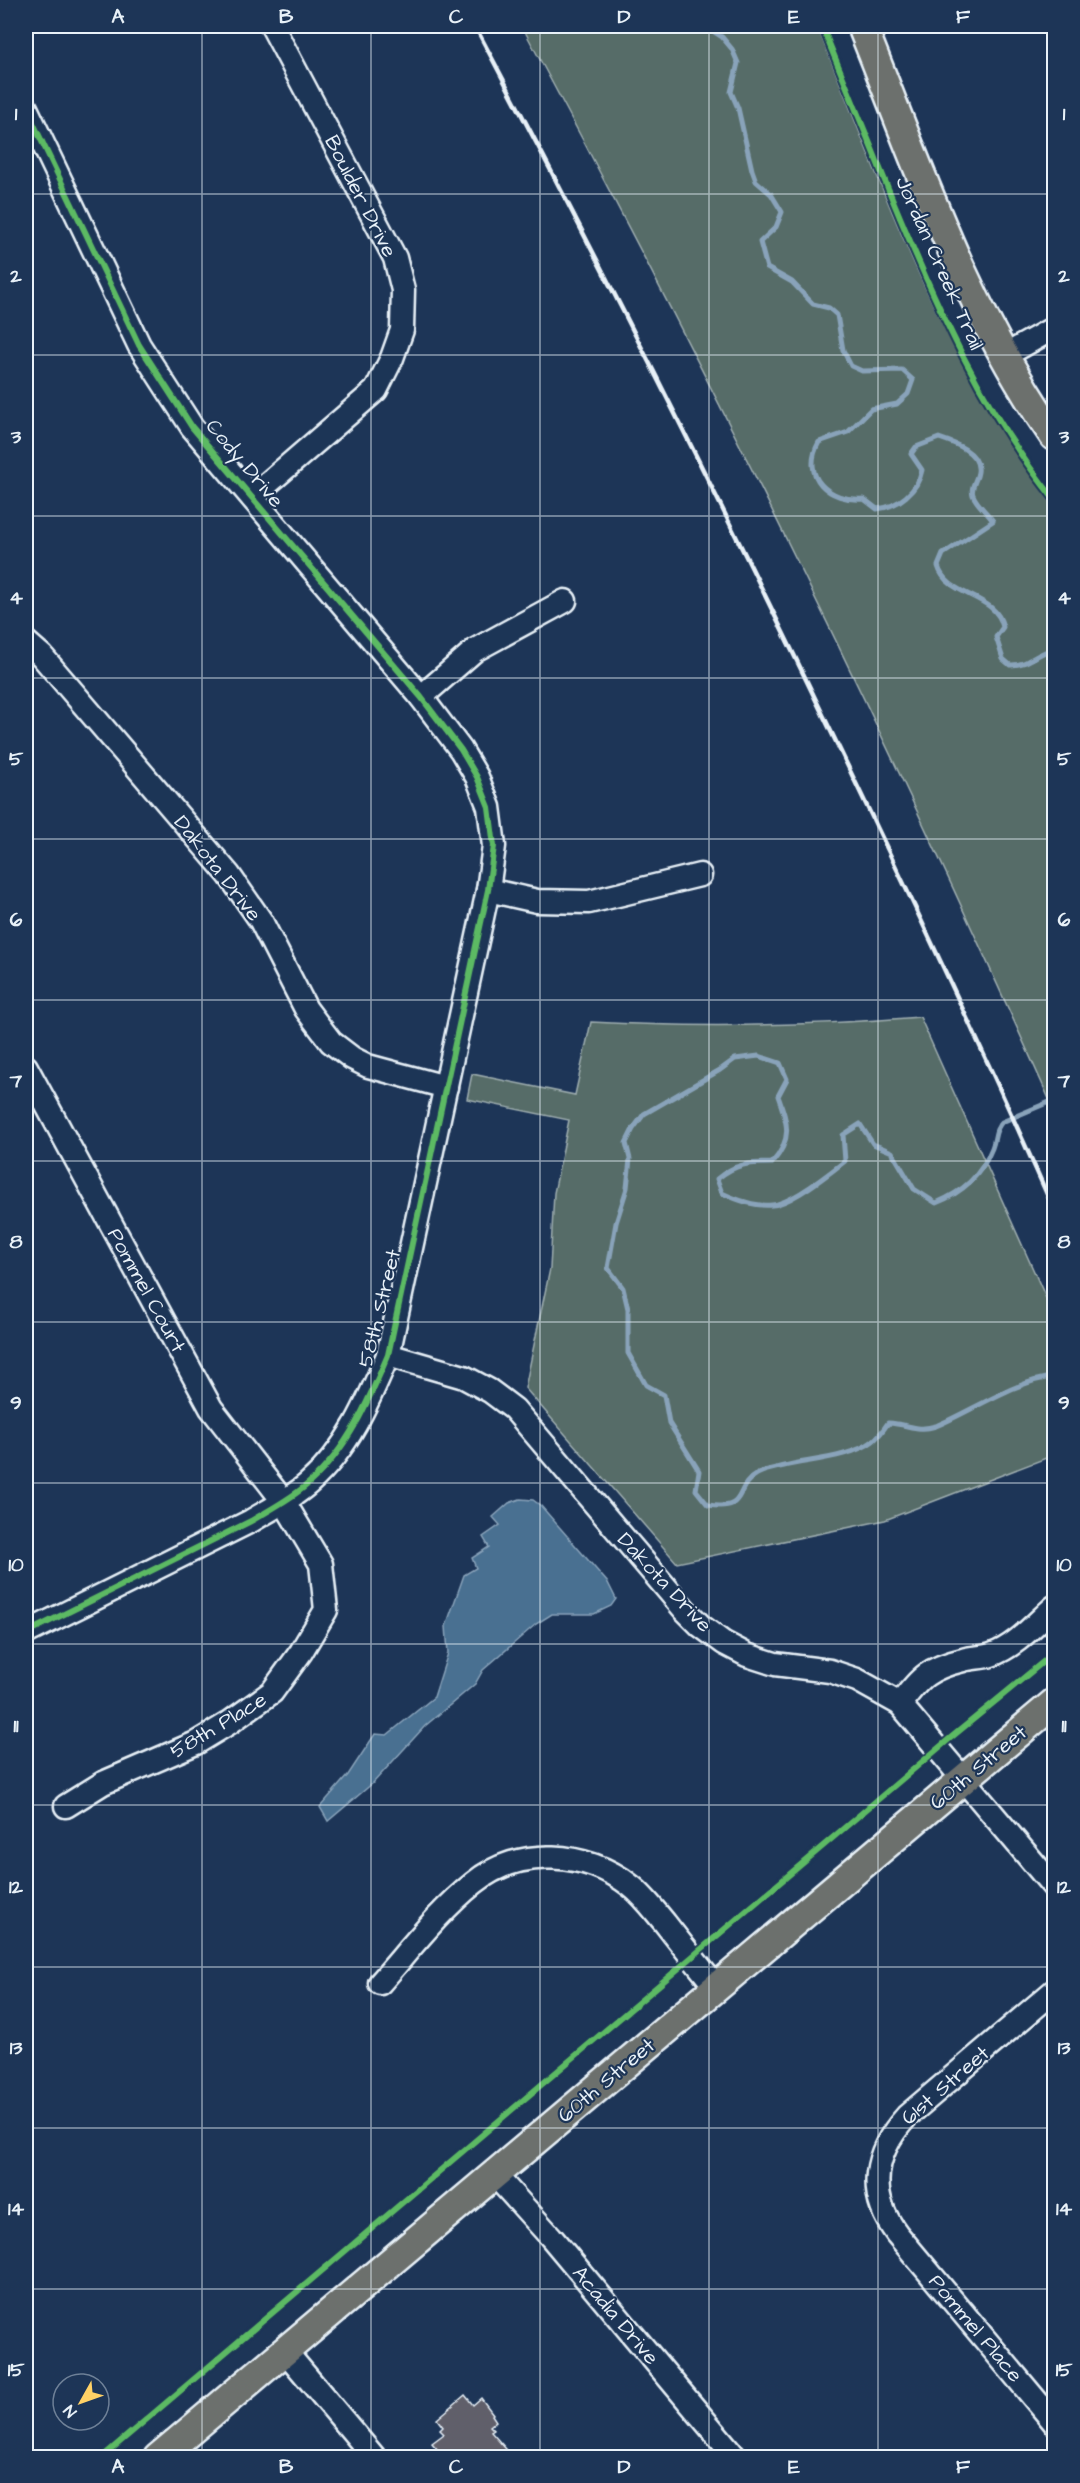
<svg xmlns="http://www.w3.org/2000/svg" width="1080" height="2483" viewBox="0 0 1080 2483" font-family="'Architects Daughter',sans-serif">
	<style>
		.green { fill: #566c68; stroke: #9faeb0; stroke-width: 1.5 }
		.water { fill: #496f91; stroke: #89a3ba; stroke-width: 1.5 }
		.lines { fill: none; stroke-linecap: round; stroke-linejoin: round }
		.stream { stroke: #89a3ba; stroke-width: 5 }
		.building { fill: #605f6a; stroke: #e8f1f8; stroke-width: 1.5 }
		.minor-casing { stroke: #e8f1f8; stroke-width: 27 }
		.major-casing { stroke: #e8f1f8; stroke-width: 33 }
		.minor { stroke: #1d3557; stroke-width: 22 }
		.major { stroke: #6c706d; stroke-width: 28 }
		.rail { stroke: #e8f1f8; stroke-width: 4.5 }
		.cycleway-casing { stroke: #1d3557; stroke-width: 10 }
		.cycleway { stroke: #5cba63; stroke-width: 6 }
		.grid { fill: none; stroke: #e8f1f8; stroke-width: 1.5; stroke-opacity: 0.55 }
		.labels { text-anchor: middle; stroke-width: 4.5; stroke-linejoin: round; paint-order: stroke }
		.street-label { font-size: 21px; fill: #e8f1f8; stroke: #1d3557 }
		.neatline { fill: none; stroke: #e8f1f8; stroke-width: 2 }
		.grid-label { font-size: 20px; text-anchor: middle; font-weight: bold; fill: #e8f1f8 }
	</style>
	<rect width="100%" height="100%" fill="#1d3557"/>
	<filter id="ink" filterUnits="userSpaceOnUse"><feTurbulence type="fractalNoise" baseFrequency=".0167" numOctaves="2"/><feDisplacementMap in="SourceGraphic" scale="12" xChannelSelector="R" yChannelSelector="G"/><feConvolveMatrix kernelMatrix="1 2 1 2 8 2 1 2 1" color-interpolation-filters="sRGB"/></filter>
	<g filter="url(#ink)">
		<g class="green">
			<path d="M522 26H817C885 192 943 363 1054 506V1110C890 743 713 380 522 26Z"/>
			<path d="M920 1017 1054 1316V1455L885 1520 677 1563 525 1388 550 1269 554 1193 569 1120 467 1099 472 1074 575 1095 591 1022C701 1028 810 1026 920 1017Z"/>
		</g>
		<polygon class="water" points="520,1499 533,1500 541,1506 608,1583 616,1599 611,1606 594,1614 552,1614 536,1624 483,1670 475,1684 425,1726 373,1783 328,1821 320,1807 348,1775 375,1734 387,1735 434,1697 448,1653 446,1626 464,1575 476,1568 472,1558 489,1547 483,1537 500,1525 493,1517 509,1503"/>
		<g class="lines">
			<g class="stream">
				<path d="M705 26 722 37 732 49 738 63 731 92 738 108 752 170 756 181 771 194 782 212 776 227 760 242 767 268 792 282 813 304 829 308 837 315 843 350 851 366 862 371 902 370 913 380 908 394 897 404 871 409 848 432 819 442C800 477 829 502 864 499L877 509C898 507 918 491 922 470L911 454 916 447 939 438C954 443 981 452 978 472 977 481 970 486 973 495 977 505 987 512 993 521L943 554 938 566C947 598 996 593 1003 627L996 637 1003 659 1010 665C1028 666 1038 652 1054 649"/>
				<path d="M1054 1100 1002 1122C994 1130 996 1138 992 1148 981 1176 963 1192 936 1203L914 1189 892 1152 873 1144 860 1124 843 1135 845 1161C830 1173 791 1204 772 1205 755 1207 737 1200 722 1193L717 1179C736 1163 749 1163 772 1163 793 1139 788 1124 778 1096L787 1079 780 1063 759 1056 735 1059 720 1070 644 1114 633 1129 626 1143 630 1159 627 1188 616 1223 608 1268 623 1288 628 1309V1353L646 1385 664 1395 669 1423 699 1471 696 1490 708 1505C750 1511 732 1488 757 1474 764 1470 776 1468 784 1466 809 1460 853 1457 873 1441 879 1436 884 1429 888 1423 909 1424 916 1432 936 1426 970 1412 1019 1379 1054 1377"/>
			</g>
		</g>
		<polygon class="building" points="465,2395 473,2405 481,2398 493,2414 492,2415 496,2421 490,2426 494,2430 491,2432 513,2457 444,2457 432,2443 444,2434 440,2430 443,2427 437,2419"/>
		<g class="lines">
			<g class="minor-casing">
				<g id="minor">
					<path d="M26 108 139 345 192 427 421 697 461 750 477 777 489 807 494 846 488 890 388 1355C368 1402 348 1449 309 1483 291 1499 271 1509 251 1521L26 1633"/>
					<polyline points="1004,356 1054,328"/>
					<polyline points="252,497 376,390 392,358 402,330 403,290 395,258 272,26"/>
					<polyline points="26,642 42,656 229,875 261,921 306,1009 331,1042 352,1058 368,1066 446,1087"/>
					<polyline points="421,697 475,650 565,601"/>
					<polyline points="488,890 537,901 589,902 700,875"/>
					<polyline points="26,1067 211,1408 284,1502 321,1564 326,1610 301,1652 272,1692 229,1723 196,1743 103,1783 66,1806"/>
					<polyline points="388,1355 464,1377 490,1391 514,1409 685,1610 701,1626 724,1643 747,1655 775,1664 830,1671 857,1680 900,1704 1054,1887"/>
					<path d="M900 1704C920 1677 929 1668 963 1660 972 1657 982 1658 991 1655 1015 1647 1035 1624 1054 1607"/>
					<path d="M380 1983C410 1949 439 1911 474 1883 519 1846 587 1851 631 1886 644 1896 654 1910 665 1923 682 1945 699 1966 716 1987"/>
					<path d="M1054 1991 907 2116C874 2152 866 2193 897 2234L1054 2422"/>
					<polyline points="494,2174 551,2237 736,2458"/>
					<polyline points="285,2351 375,2458"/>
				</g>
			</g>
			<g class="major-casing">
				<g id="major">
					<path d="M862 26C918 165 967 312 1054 436"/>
					<polyline points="158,2458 1054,1703"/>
				</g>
			</g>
			<use href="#minor" class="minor"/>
			<use href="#major" class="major"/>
			<path class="rail" d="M475 26C606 273 732 524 853 777 922 921 990 1064 1054 1210"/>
			<g class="cycleway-casing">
				<g id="cycleway">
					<path d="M822 26C846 85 870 144 894 203 937 307 983 411 1054 499"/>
					<path d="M26 108 139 345 192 427 421 697 461 750 477 777 489 807 494 846 488 890 388 1355C368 1402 348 1449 309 1483 291 1499 271 1509 251 1521L26 1633"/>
					<polyline points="101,2458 948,1740 1054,1653"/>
				</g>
			</g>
			<use href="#cycleway" class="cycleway"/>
		</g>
	</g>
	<path class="grid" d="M202 26V2458M371 26V2458M540 26V2458M709 26V2458M878 26V2458M26 194H1054M26 355H1054M26 516H1054M26 678H1054M26 839H1054M26 1000H1054M26 1161H1054M26 1322H1054M26 1483H1054M26 1644H1054M26 1805H1054M26 1967H1054M26 2128H1054M26 2289H1054"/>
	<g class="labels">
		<g class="street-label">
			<text transform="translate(361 196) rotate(63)" y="7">Boulder Drive</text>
			<text transform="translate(940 263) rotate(66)" y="7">Jordan Creek Trail</text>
			<text transform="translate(245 463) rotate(50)" y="7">Cody Drive</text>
			<text transform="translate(218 868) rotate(52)" y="7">Dakota Drive</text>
			<text transform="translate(147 1290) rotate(61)" y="7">Pommel Court</text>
			<text transform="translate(379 1308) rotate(-76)" y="7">58th Street</text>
			<text transform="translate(665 1582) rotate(47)" y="7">Dakota Drive</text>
			<text transform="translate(218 1725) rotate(-31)" y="7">58th Place</text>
			<text transform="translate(978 1767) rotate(-40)" y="7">60th Street</text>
			<text transform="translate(606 2080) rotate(-40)" y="7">60th Street</text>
			<text transform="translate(945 2085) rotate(-41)" y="7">61st Street</text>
			<text transform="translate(616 2315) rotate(50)" y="7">Acadia Drive</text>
			<text transform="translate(976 2328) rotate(50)" y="7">Pommel Place</text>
		</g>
	</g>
	<rect width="1080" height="2483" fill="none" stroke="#1d3557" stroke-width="66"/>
	<g transform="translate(81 2402) rotate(230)"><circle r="28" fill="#1d3557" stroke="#6e8097" stroke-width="1.5"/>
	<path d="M0-4.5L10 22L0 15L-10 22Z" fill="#ffd166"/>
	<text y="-9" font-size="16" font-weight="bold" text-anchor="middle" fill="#e8f1f8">N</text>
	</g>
	<rect x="33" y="33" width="1014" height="2417" class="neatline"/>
	<g class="grid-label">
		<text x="118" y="23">A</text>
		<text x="286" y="23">B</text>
		<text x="456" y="23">C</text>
		<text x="624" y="23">D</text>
		<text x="794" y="23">E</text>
		<text x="963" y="23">F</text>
		<text x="16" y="120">1</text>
		<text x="1064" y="120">1</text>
		<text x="16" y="282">2</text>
		<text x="1064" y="282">2</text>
		<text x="16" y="443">3</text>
		<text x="1064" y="443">3</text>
		<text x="16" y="604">4</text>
		<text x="1064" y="604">4</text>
		<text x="16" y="765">5</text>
		<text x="1064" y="765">5</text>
		<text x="16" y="926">6</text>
		<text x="1064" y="926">6</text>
		<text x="16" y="1087">7</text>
		<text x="1064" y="1087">7</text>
		<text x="16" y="1248">8</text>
		<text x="1064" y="1248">8</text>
		<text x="16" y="1409">9</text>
		<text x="1064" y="1409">9</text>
		<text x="16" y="1571">10</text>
		<text x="1064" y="1571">10</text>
		<text x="16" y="1732">11</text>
		<text x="1064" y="1732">11</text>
		<text x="16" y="1893">12</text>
		<text x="1064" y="1893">12</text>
		<text x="16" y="2054">13</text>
		<text x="1064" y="2054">13</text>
		<text x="16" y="2215">14</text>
		<text x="1064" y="2215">14</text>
		<text x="16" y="2376">15</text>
		<text x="1064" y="2376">15</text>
		<text x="118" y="2473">A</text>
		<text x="286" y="2473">B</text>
		<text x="456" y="2473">C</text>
		<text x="624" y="2473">D</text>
		<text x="794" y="2473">E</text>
		<text x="963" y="2473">F</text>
	</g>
</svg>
